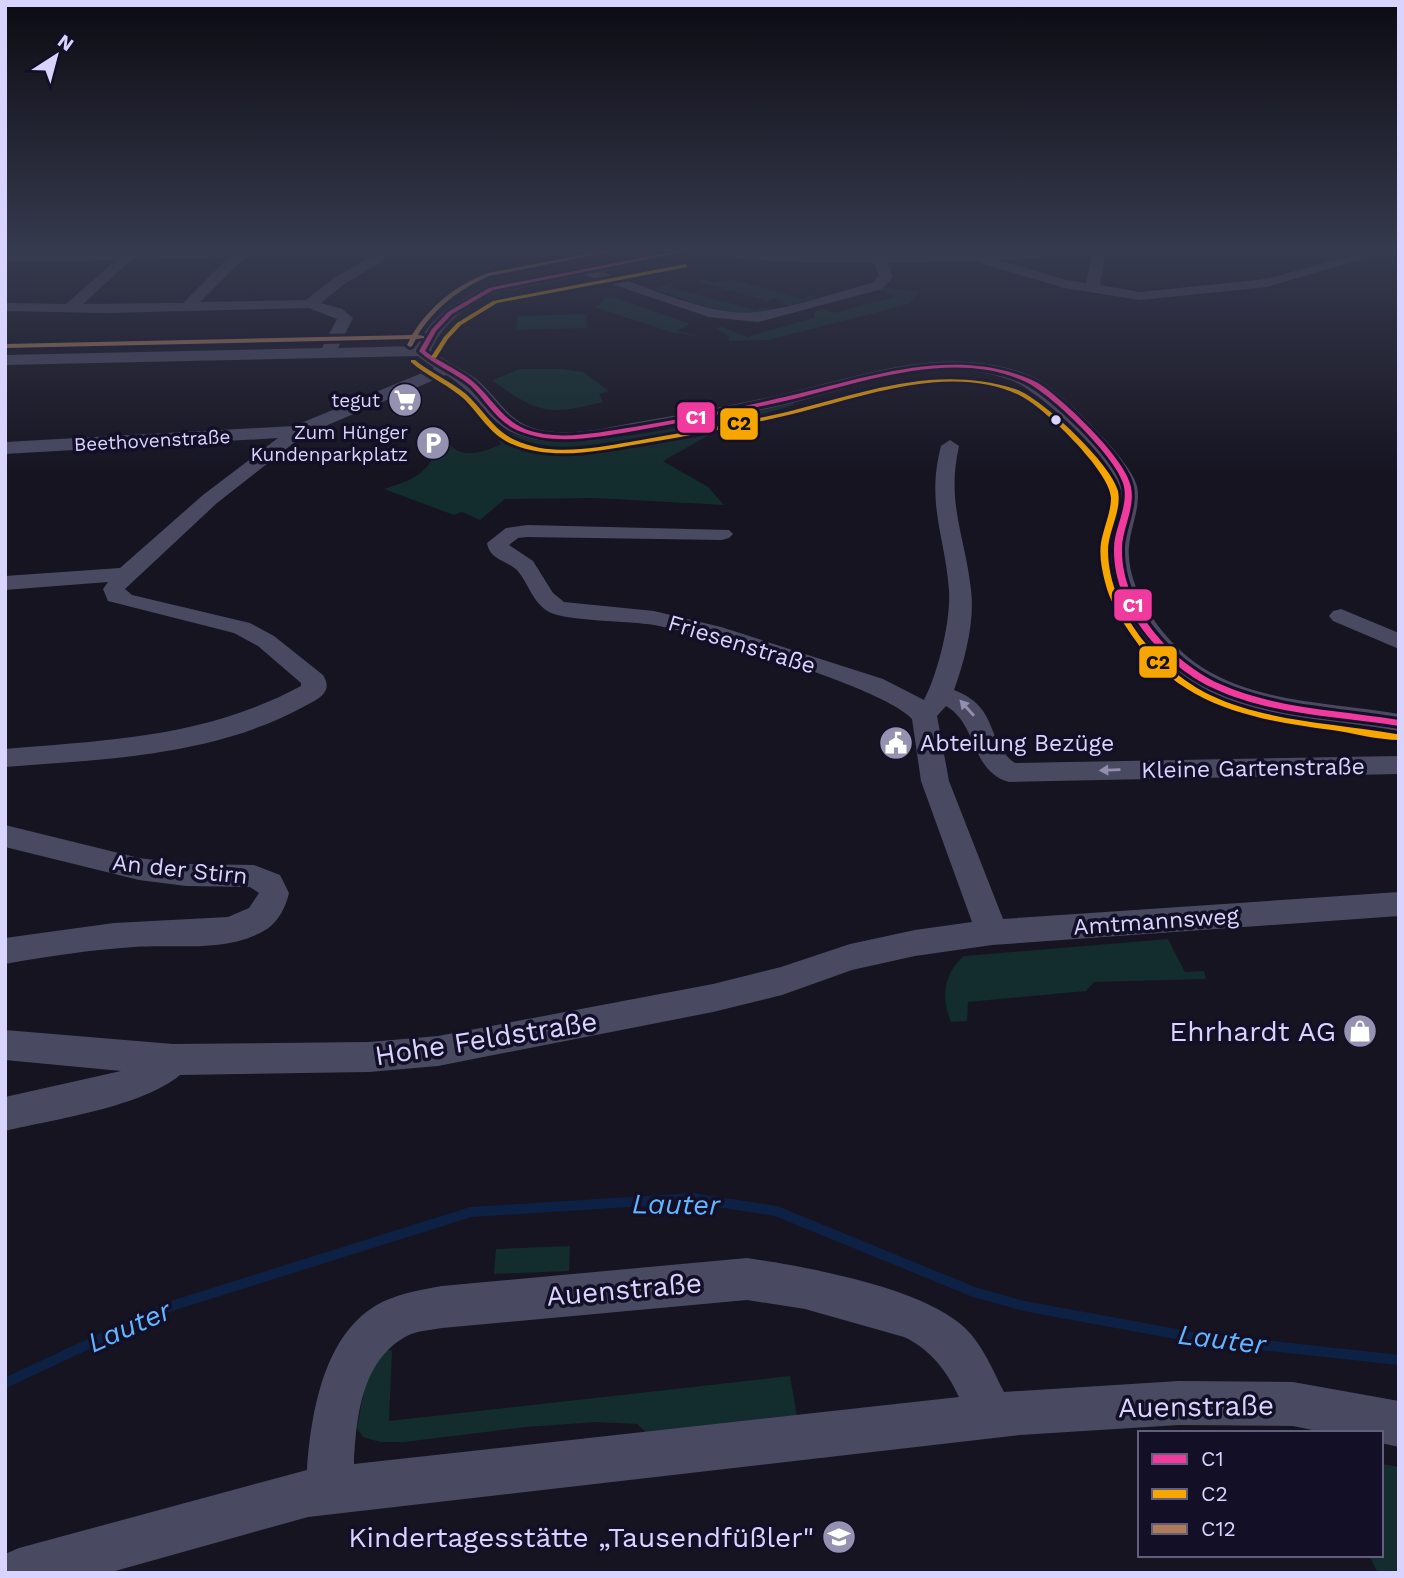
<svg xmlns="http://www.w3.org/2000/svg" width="1404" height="1578" viewBox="0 0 1404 1578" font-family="'Work Sans',sans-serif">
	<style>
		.green { fill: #132c2d }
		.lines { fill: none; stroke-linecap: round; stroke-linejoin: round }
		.stream { stroke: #0d2144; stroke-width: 10 }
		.minor { fill: #4a4962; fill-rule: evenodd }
		.bus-1-casing { stroke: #130f26; stroke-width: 6 }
		.bus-2-casing { stroke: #130f26; stroke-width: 6 }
		.bus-3-casing { stroke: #130f26; stroke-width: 6 }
		.bus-1 { fill: #f13a9d; fill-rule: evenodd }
		.bus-2 { fill: #f7a600; fill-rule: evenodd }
		.bus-3 { fill: #b07c57; fill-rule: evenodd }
		.oneway { fill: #928eb0 }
		.bus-dot { fill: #d9d4ff; stroke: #130f26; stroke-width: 2.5 }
		.labels { text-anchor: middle; stroke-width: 7; stroke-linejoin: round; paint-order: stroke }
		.far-poi-label { font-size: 19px; fill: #d9d4ff; stroke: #130f26; text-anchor: end }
		.far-street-label { font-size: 19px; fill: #d9d4ff; stroke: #130f26 }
		.street-label { font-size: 23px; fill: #d9d4ff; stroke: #130f26 }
		.poi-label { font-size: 23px; fill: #d9d4ff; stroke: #130f26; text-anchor: start }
		.near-poi-label { font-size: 28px; fill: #d9d4ff; stroke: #130f26; text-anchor: end }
		.near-street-label { font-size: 28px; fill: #d9d4ff; stroke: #130f26 }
		.near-water-label { font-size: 28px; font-style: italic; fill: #62b6ff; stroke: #130f26 }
		.line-badge { stroke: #130f26; stroke-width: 2.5 }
		.badge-label { font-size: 19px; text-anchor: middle; font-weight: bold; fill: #fff }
		.pale-badge-label { font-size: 19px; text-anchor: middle; font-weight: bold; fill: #111 }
	</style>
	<rect width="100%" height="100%" fill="#161421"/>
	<g class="green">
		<polygon points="705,280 710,283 733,280 803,299 810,295 818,298 792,304 795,306 782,304 785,301 774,298 768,301 696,281"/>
		<path d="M678 282 669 287 756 310 763 307 775 310 781 308C739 323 694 302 653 289Z"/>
		<polygon points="882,287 919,292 909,304 768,340 728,341 729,336 715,328 722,327 747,337 814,318 815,311 824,309 834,313 894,297 878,289"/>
		<polygon points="611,296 690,324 676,331 702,337 671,332 594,307 602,304 600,303 604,301 602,299"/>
		<polygon points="586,314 587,328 516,330 518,316"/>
		<path d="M520 369H560L583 372 609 391 599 394 603 402C548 416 537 413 492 380Z"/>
		<path d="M477 399C486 410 493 424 506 431 561 458 730 418 792 403L794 405 727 425 663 461 708 487 724 505 595 498 505 499 480 520 462 512 454 515 384 489C415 479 426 475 441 444L449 443C460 460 486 452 501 444L472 400Z"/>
		<path d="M1168 939 1185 972 1204 971 1206 979 1094 982 1086 991 968 1002 967 1021 951 1022C941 998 943 974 964 956Z"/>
		<polygon points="570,1246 569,1271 494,1274 496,1249"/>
		<polygon points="372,1346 392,1351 389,1421 790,1376 798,1422 646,1432 637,1424 597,1422 526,1427 404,1442 380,1442 363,1437 357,1428"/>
		<polygon points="1381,1464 1399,1467 1399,1573 1378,1573 1369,1555 1381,1555"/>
	</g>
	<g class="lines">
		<polyline class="stream" points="5,1383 168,1307 471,1212 692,1198 776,1211 974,1292 1024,1306 1198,1338 1399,1360"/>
		<g class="minor">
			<path d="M76 252H289L283 256 245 257 200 302 306 300 334 278 372 256V252H386L383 261 344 284 321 303 342 309 353 318 338 348 416 346 429 326 445 310 486 286 659 252H689L603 272C645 286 714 318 757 312 793 308 837 292 872 283L879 276 874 263C849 263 732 263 718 252L897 255 1075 252 1069 256 999 260 1066 280 1086 283 1091 258 1089 252H1103L1105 258 1100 285 1140 292 1266 279 1363 252H1386L1267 287 1140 300 1064 288 974 261 887 263 893 277 882 289 758 322 709 317 585 275 495 293C467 305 444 322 431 350 445 362 462 368 476 379 495 394 506 418 530 427 564 439 604 428 638 422 690 413 741 404 792 392 868 374 940 347 1018 371 1027 374 1037 378 1045 384 1067 398 1132 462 1137 486 1141 507 1131 525 1129 546 1125 590 1165 643 1200 666 1258 704 1333 702 1399 714V731C1335 719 1265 720 1206 690 1160 668 1105 603 1107 549 1108 526 1122 508 1117 485 1112 458 1038 391 1013 381 938 352 858 387 784 405 736 416 686 425 637 433 597 440 558 448 519 435 490 426 474 391 446 375L304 435 217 503 125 589 132 595 250 623 274 636 323 675C334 692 318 699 305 706 214 756 106 759 5 767V749C111 740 206 737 301 686V683L258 646 234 633 108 601 103 589 108 582 5 590V576L120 568 203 495 278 438 5 454V442L294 426 434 368 418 356 5 365V355L322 348 337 319 309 308 106 313 5 311V303L66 304 116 260 10 262 5 261V255ZM229 257 183 303 83 304 132 259Z"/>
			<path d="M1123 252H1156C1149 258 1130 258 1123 252Z"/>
			<path d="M950 440 959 446C946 503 965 535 971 590 975 621 965 660 954 690 1000 707 985 742 1015 763L1399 756V774L1009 782C970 771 978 724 946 706L937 716 949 781 1003 919 1399 892V916L992 945 915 956 852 970 782 995 713 1012 438 1066 369 1072 180 1075C142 1107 55 1119 5 1131V1097L121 1071 5 1060V1030L173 1044 369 1042 438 1036 713 984 781 967 850 944 915 930 972 922 921 781 912 719C885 688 700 633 654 625 631 621 565 621 549 612 532 602 529 584 517 570 506 560 490 560 487 543L506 528 527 525 729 530 733 534 729 538 722 540 527 537 518 538 509 545 533 561 553 593 564 602 654 611 721 627 883 679 924 700C938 673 951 621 949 590 945 536 926 503 941 446Z"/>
			<polygon points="1341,609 1399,633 1399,649 1333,621 1329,616 1333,611"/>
			<path d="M5 825 139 858 186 864 254 865 280 875 289 893C286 906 279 921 267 929 229 953 176 944 134 947 91 950 48 956 5 964V938L114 923 228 917 249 908 259 893 250 887 186 886 139 880 5 847Z"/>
			<path d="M747 1258C806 1267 922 1287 965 1328 983 1345 993 1371 1004 1392L1179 1381 1293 1382 1399 1401V1447L1381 1443V1433H1327L1293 1426 1179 1425 1020 1435 308 1517 108 1573H5V1554L19 1548 307 1470C311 1414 323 1338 375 1306 395 1294 419 1290 442 1286ZM747 1300 805 1309 904 1337C930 1349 947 1371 959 1397L354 1464C356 1419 361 1362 405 1337 415 1331 430 1330 442 1328Z"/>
		</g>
		<g class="bus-1-casing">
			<path id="bus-1" d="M671 252H683L493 290 452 314 436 331 425 351C439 362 457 369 471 380 490 395 502 420 525 429 559 442 599 432 634 427 686 418 738 408 789 396 864 379 940 350 1016 374 1026 377 1036 381 1044 387 1067 404 1126 459 1131 487 1135 508 1123 527 1122 547 1120 605 1170 661 1220 684 1276 709 1339 710 1399 720V726C1337 716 1270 715 1213 688 1162 664 1113 607 1114 549 1114 527 1130 505 1123 483 1114 455 1051 394 1026 382 953 347 858 384 785 401 735 412 685 422 634 431 597 437 555 446 519 431 497 422 486 400 470 385 454 372 434 365 419 351L432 329 448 312 489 288Z"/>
		</g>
		<g class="bus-2-casing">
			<g id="bus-2">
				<polygon points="686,264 688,267 497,303 461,325 448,339 436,358 431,357 444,337 457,323 493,301"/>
				<path d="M411 360H415C431 373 450 381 466 394 483 409 494 431 515 440 551 457 593 448 630 442 682 433 735 424 787 412 864 393 935 364 1015 389 1041 397 1112 465 1118 491 1122 511 1108 531 1108 551 1109 612 1158 669 1210 695 1267 722 1335 723 1396 734H1399V740C1378 740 1353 733 1332 730 1254 720 1180 706 1133 637 1121 620 1110 602 1105 582 1101 566 1098 550 1103 534 1106 522 1111 510 1111 498 1111 472 1043 406 1019 395 948 361 855 400 784 416 736 427 688 436 639 444 598 451 552 461 512 444 490 435 479 413 463 398 449 386 432 378 417 367L411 362Z"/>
			</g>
		</g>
		<g class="bus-3-casing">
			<path id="bus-3" d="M597 252H609L489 276C460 289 437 306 419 333L418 335 424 336V338L416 339 412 346 410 347 407 345 410 339 5 348V344L412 335C430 306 456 285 488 273Z"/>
		</g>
		<use href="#bus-1" class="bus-1"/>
		<use href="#bus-2" class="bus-2"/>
		<use href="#bus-3" class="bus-3"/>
	</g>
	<defs><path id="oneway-solid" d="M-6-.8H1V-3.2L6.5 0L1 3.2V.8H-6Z" transform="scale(1.75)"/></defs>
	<g class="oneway">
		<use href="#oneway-solid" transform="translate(967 708) rotate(-132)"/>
		<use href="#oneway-solid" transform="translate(1110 770) rotate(178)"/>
	</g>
	<linearGradient id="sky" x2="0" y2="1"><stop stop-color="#0c0b12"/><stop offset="0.53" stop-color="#363a4e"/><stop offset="1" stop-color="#363a4e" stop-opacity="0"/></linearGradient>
	<rect width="1404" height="473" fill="url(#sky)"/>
	<defs>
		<g id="supermarket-disc" transform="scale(1.75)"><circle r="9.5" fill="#9591b1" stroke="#130f26"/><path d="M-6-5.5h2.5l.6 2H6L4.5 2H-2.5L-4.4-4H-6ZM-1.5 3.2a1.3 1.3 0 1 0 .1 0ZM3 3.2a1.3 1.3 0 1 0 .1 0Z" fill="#fff"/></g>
		<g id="parking-disc" transform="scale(1.75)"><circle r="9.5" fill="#9591b1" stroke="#130f26"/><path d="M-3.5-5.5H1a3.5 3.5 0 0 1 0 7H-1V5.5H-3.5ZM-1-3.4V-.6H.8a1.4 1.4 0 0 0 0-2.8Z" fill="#fff"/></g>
		<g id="civic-disc" transform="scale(1.75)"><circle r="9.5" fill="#9591b1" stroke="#130f26"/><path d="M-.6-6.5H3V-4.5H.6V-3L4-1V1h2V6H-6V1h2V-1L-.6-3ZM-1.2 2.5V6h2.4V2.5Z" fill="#fff"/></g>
		<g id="shop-disc" transform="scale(1.75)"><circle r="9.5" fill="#9591b1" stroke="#130f26"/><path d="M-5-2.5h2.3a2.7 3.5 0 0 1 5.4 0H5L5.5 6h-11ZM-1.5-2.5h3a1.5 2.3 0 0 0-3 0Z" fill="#fff"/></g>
		<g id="school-disc" transform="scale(1.75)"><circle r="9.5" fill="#9591b1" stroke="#130f26"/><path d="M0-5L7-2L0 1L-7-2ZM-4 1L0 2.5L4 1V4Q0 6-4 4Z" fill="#fff"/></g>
	</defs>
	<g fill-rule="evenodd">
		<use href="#supermarket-disc" x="405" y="400"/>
		<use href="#parking-disc" x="433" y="443"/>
		<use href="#civic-disc" x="896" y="743"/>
		<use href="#shop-disc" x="1360" y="1031"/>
		<use href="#school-disc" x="839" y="1537"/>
	</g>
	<circle class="bus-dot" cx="1056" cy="420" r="6"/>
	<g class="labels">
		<g class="far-poi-label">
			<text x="380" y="407">tegut</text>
			<text x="408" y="439">Zum Hünger<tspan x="408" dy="22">Kundenparkplatz</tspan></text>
		</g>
		<g class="far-street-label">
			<text transform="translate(152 440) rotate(-3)" y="7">Beethovenstraße</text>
		</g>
		<g class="street-label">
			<text transform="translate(742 644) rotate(17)" y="8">Friesenstraße</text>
			<text transform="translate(1253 768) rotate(-1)" y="8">Kleine Gartenstraße</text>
			<text transform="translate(180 869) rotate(6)" y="8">An der Stirn</text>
			<text transform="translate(1156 921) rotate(-4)" y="8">Amtmannsweg</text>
		</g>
		<g class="poi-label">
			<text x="920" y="751">Abteilung Bezüge</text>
		</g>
		<g class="near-poi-label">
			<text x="1336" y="1041">Ehrhardt AG</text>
			<text x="814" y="1547">Kindertagesstätte „Tausendfüßler"</text>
		</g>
		<g class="near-street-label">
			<text transform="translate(486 1038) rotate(-9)" y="10">Hohe Feldstraße</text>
			<text transform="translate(624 1289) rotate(-5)" y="10">Auenstraße</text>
			<text transform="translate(1196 1406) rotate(-1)" y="10">Auenstraße</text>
		</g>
		<g class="near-water-label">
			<text transform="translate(676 1204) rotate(1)" y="10">Lauter</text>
			<text transform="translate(129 1326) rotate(-24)" y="10">Lauter</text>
			<text transform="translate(1222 1339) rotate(7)" y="10">Lauter</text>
		</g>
	</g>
	<g class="line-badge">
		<rect x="676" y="401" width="40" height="33" rx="7" fill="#f13a9d"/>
		<rect x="719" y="407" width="40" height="34" rx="7" fill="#f7a600"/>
		<rect x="1113" y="588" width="40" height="34" rx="7" fill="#f13a9d"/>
		<rect x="1138" y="645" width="40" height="34" rx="7" fill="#f7a600"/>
	</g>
	<g class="badge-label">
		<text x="696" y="424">C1</text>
		<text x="1133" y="612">C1</text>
	</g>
	<g class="pale-badge-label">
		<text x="739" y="430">C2</text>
		<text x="1158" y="669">C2</text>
	</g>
	<rect width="1404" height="1578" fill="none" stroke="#d9d4ff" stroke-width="14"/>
	<rect x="1138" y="1431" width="245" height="126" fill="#130f26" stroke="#625e7d" stroke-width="2"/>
	<rect x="1152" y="1454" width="35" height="10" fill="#f13a9d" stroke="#625e7d" stroke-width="2"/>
	<text x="1201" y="1466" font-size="21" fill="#d9d4ff">C1</text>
	<rect x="1152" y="1489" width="35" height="10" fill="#f7a600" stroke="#625e7d" stroke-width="2"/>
	<text x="1201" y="1501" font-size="21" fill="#d9d4ff">C2</text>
	<rect x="1152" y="1524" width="35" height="10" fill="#b07c57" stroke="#625e7d" stroke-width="2"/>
	<text x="1201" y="1536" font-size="21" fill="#d9d4ff">C12</text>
	<g transform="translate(56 56) rotate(36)" stroke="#130f26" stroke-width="5" paint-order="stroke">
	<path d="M0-5L12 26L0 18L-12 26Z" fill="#d9d4ff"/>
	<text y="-10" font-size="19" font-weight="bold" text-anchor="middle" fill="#d9d4ff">N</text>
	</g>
</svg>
